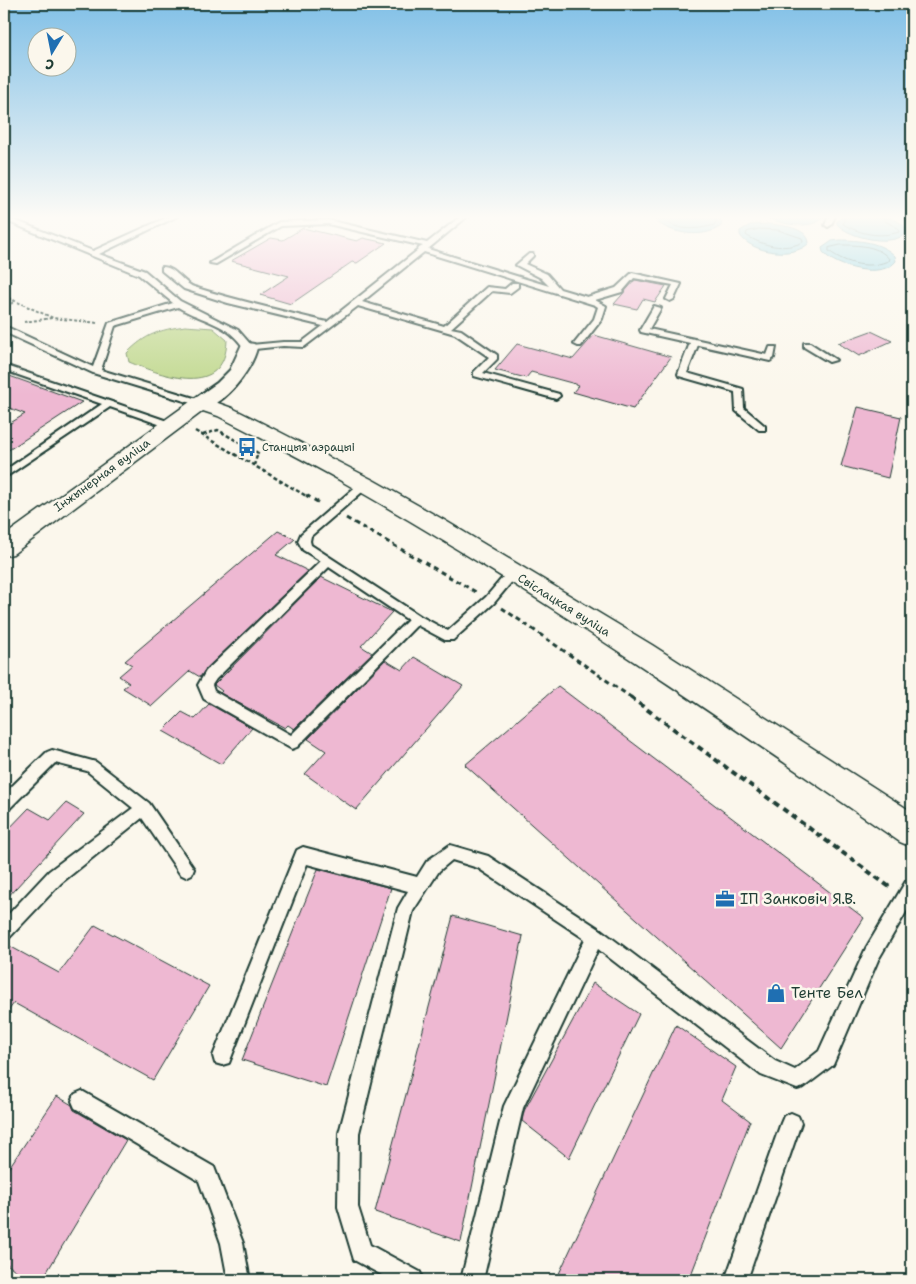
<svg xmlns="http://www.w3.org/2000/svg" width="916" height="1284" viewBox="0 0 916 1284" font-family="'Shantell Sans',sans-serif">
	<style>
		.green { fill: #c0d88e; stroke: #708a61 }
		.water { fill: #86d2e6; stroke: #5d969f }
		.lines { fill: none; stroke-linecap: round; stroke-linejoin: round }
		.shore { stroke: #48797b; stroke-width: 1 }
		.building { fill: #eeb8d2; stroke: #1f3d34 }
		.service-casing { stroke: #1f3d34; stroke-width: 4 }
		.minor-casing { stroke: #1f3d34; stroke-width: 4 }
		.tertiary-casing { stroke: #1f3d34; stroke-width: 3 }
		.path-far3 { stroke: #1f3d34; stroke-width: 2; stroke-dasharray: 3 2; stroke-linecap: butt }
		.path-far2 { stroke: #1f3d34; stroke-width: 2.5; stroke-dasharray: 4 2.5; stroke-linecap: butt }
		.path-far1 { stroke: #1f3d34; stroke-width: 3; stroke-dasharray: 5 4; stroke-linecap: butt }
		.path { stroke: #1f3d34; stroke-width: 4; stroke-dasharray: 6 4.5; stroke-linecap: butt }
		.service { fill: #fbf7ec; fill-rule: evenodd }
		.minor { fill: #fbf7ec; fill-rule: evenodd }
		.tertiary { fill: #fbf7ec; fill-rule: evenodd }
		.labels { text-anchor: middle; stroke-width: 5; stroke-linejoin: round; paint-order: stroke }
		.far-poi-label { font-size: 11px; fill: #1f3d34; stroke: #fbf7ec; text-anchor: start }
		.street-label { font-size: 12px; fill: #1f3d34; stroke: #fbf7ec }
		.near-poi-label { font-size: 15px; fill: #1f3d34; stroke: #fbf7ec; text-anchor: start }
	</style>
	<rect width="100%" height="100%" fill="#fbf7ec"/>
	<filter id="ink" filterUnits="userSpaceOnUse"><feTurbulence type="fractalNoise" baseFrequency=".02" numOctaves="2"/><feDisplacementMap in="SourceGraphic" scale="10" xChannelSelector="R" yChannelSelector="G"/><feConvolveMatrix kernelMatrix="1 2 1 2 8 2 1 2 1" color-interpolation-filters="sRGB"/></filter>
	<g filter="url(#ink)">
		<path class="green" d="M185 326 213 328 227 340C225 399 163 376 129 362L127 353C146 334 159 330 185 326Z"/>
		<g class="water">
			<path d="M656 216H716L722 222 721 226C704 239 671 234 656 221Z"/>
			<path d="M764 216H824V217C811 231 779 224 764 216Z"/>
			<path d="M844 216C859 216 902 212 907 232 895 248 849 238 837 224V221Z"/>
			<path d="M768 224C780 225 808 227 809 243 794 259 751 253 740 235V231L750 225Z"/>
			<path d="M840 240C859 240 881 242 895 256L896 261C883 279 835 268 823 252L822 248 832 241Z"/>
		</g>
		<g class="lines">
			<g class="shore">
				<path d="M661 216C673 232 697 230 714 225L716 222 714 216"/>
				<path d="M845 216 843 224C860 234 879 238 899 232L898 228 885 221 883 216"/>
				<path d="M759 229 778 230 802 238 803 242C785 251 762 246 746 235L747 232Z"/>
				<path d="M841 245C858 245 879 245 890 260 870 270 846 264 829 251V248Z"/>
			</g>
		</g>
		<g class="building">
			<polygon points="303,228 357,241 363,238 386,243 357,263 352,262 291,304 260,295 289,276 231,261 271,238 283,240"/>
			<polygon points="635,280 666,286 655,302 643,299 637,309 614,304"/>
			<polygon points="871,331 892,341 859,356 838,343"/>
			<polygon points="594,335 671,357 633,409 573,392 579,385 531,372 526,378 495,370 517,344 573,359"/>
			<polygon points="4,374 82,402 4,453 4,427 25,414 4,406"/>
			<polygon points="858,407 901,417 888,478 841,466"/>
			<polygon points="278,531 295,539 276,555 308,571 205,670 200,677 190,671 152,706 123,688 129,683 119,676 132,665 125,661"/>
			<polygon points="321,577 392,612 361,646 372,653 294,729 288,725 285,728 220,693 222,691 214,685"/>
			<polygon points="414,657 463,686 356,810 305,774 326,751 308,739 385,660 402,670"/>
			<polygon points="558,686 864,918 781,1048 465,765"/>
			<polygon points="209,704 252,728 221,764 163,731 182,712 195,719"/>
			<polygon points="66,803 84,814 4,901 4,834 29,808 50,820"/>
			<polygon points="318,869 391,888 326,1087 242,1060"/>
			<polygon points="453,916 523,936 461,1242 375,1212"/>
			<polygon points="95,925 209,986 153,1080 14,1003 4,1017 4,943 59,973"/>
			<polygon points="593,983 639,1014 569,1158 522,1121 524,1111"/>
			<polygon points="676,1025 736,1067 722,1100 750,1121 689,1280 556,1280"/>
			<polygon points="57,1096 72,1105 74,1110 126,1140 42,1280 29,1280 4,1262 4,1175"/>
		</g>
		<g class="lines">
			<g class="service-casing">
				<g id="service">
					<path d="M4 216 93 251 170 216H178L99 254 145 271 180 301 238 330 251 345 283 342H302L323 326 228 303 184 289 162 271V267C174 266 183 283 194 287 238 301 283 311 327 322L418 250 419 248 423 246 328 224 281 226 216 264 210 263 279 222 328 220 427 243 461 216H468L428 249 549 286 541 278 516 265 529 254H533V256L525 264 547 274 560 289 587 297 616 288 632 273 681 284 674 299 670 301 666 299 673 285 634 278 622 292 595 300 606 306 602 319 581 346H578L574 344 594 319 598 307 595 305 424 252 362 302 444 326 487 287 505 289 512 283H518V287L510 293 492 291 451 328 461 330 497 355V359L483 373 559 394 560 396 556 399 474 376V372L489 357 455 334 358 306 304 347 283 346 245 350C228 322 203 322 178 307L115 326 101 370 204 401 206 403 201 406 93 373 4 332V327H7L93 367 109 323 173 303 139 275 4 220Z"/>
					<polygon points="829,216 835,216 831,225 828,227 825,225"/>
					<polygon points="654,306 661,308 649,329 767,355 770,347 776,347 774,358 770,361 698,345 687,373 743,389 744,408 765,426 765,430 759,430 736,411 735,392 679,376 678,374 690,343 641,332 640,330"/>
					<polygon points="804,343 810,343 836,360 829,362 804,347"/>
					<polygon points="4,365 173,423 175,425 173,427 167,427 110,407 4,478 4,471 102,404 4,370"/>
					<path d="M364 482 368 483V487L311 536 310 541 311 545 420 616 448 631 486 597 509 570H517L519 573 494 603 453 640H445L417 625 297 747 292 749 204 699 198 685 206 671 321 561 303 550 298 541 301 534 360 483ZM329 567 408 620 291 735 214 691 212 685 216 679Z"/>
					<polygon points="52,750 96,762 149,803 194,869 192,874 186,877 180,874 142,818 61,883 10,937 4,939 4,919 49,871 133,808 87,771 55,763 9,809 4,811 4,794 47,752"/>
					<polygon points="450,845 488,856 601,930 775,1061 795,1070 819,1051 866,948 906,881 912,879 912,902 878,960 833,1065 804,1087 797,1089 761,1075 598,949 523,1108 483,1280 461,1280 504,1106 585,939 478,868 452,860 439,871 413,911 359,1133 358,1207 370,1245 420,1272 423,1280 391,1280 354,1260 338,1207 339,1133 398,908 408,891 307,864 229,1063 222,1065 215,1063 213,1056 297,850 303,847 417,877 427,861"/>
					<polygon points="82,1091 214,1167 243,1243 250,1280 228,1280 221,1243 199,1181 75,1108 72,1101 75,1094"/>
					<polygon points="791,1113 798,1116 801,1123 747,1280 725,1280 781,1123 784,1116"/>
				</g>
			</g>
			<g class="minor-casing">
				<path id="minor" d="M248 343 254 344 257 348C252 370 220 414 194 407L191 403 194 399 217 383 230 370 242 344Z"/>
			</g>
			<g class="tertiary-casing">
				<path id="tertiary" d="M201 397 232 408 268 426 373 480 444 520 652 645 912 812V847L900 842C723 720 544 597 357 490 312 464 265 440 218 416L203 411 13 554 4 556V536L194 399Z"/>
			</g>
			<g class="path-far3">
				<polyline points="4,296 53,318 98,323"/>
				<polyline points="4,311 15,300"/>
				<polyline points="24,322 52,318"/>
			</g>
			<g class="path-far2">
				<polyline points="195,431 308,497"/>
				<polyline points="203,435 218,430 258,453 254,465"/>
			</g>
			<g class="path-far1">
				<polyline points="306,495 321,504"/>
				<polyline points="346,518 476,592"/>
				<polyline points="502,608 632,698"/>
			</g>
			<polyline class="path" points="630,697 891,888"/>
			<use href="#service" class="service"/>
			<use href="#minor" class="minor"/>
			<use href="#tertiary" class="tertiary"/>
		</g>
	</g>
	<linearGradient id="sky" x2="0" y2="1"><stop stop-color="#81c0e7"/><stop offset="0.55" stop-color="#fdfbf6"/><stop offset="1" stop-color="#fdfbf6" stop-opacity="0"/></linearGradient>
	<rect width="916" height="395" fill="url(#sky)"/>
	<defs>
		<g id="bus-bare" transform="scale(1.5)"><path d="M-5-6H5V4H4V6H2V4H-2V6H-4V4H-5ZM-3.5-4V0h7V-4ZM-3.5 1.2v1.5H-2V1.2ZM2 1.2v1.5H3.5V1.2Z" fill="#1f6fb2" stroke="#fbf7ec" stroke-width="2.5" paint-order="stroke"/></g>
		<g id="office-bare" transform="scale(1.5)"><path d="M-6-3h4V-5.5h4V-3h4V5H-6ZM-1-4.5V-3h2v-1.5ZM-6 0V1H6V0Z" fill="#1f6fb2" stroke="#fbf7ec" stroke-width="2.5" paint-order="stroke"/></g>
		<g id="shop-bare" transform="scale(1.5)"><path d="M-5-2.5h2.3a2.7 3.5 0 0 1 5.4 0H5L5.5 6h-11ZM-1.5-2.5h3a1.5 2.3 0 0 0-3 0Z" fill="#1f6fb2" stroke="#fbf7ec" stroke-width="2.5" paint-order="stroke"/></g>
	</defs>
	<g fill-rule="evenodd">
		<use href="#bus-bare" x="247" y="447"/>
		<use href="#office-bare" x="725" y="899"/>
		<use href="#shop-bare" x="776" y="993"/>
	</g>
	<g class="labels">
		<g class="far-poi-label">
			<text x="262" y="451">Станцыя аэрацыі</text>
		</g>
		<g class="street-label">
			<text transform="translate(102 475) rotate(-36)" y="4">Інжынерная вуліца</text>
			<text transform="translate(564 605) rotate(32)" y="4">Свіслацкая вуліца</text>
		</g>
		<g class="near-poi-label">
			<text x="740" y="904">ІП Занковіч Я.В.</text>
			<text x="791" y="998">Тенте Бел</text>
		</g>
	</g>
	<rect width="916" height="1284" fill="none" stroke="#fbf7ec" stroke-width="20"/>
	<rect x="10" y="10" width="896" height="1264" fill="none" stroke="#1f3d34" stroke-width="2" filter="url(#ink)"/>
	<g transform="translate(52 52) rotate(190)"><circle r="24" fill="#fbf7ec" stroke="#a3ada2"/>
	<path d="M0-4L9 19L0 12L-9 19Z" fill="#1f6fb2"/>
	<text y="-8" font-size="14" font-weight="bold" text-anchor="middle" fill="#1f3d34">С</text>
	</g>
</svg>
